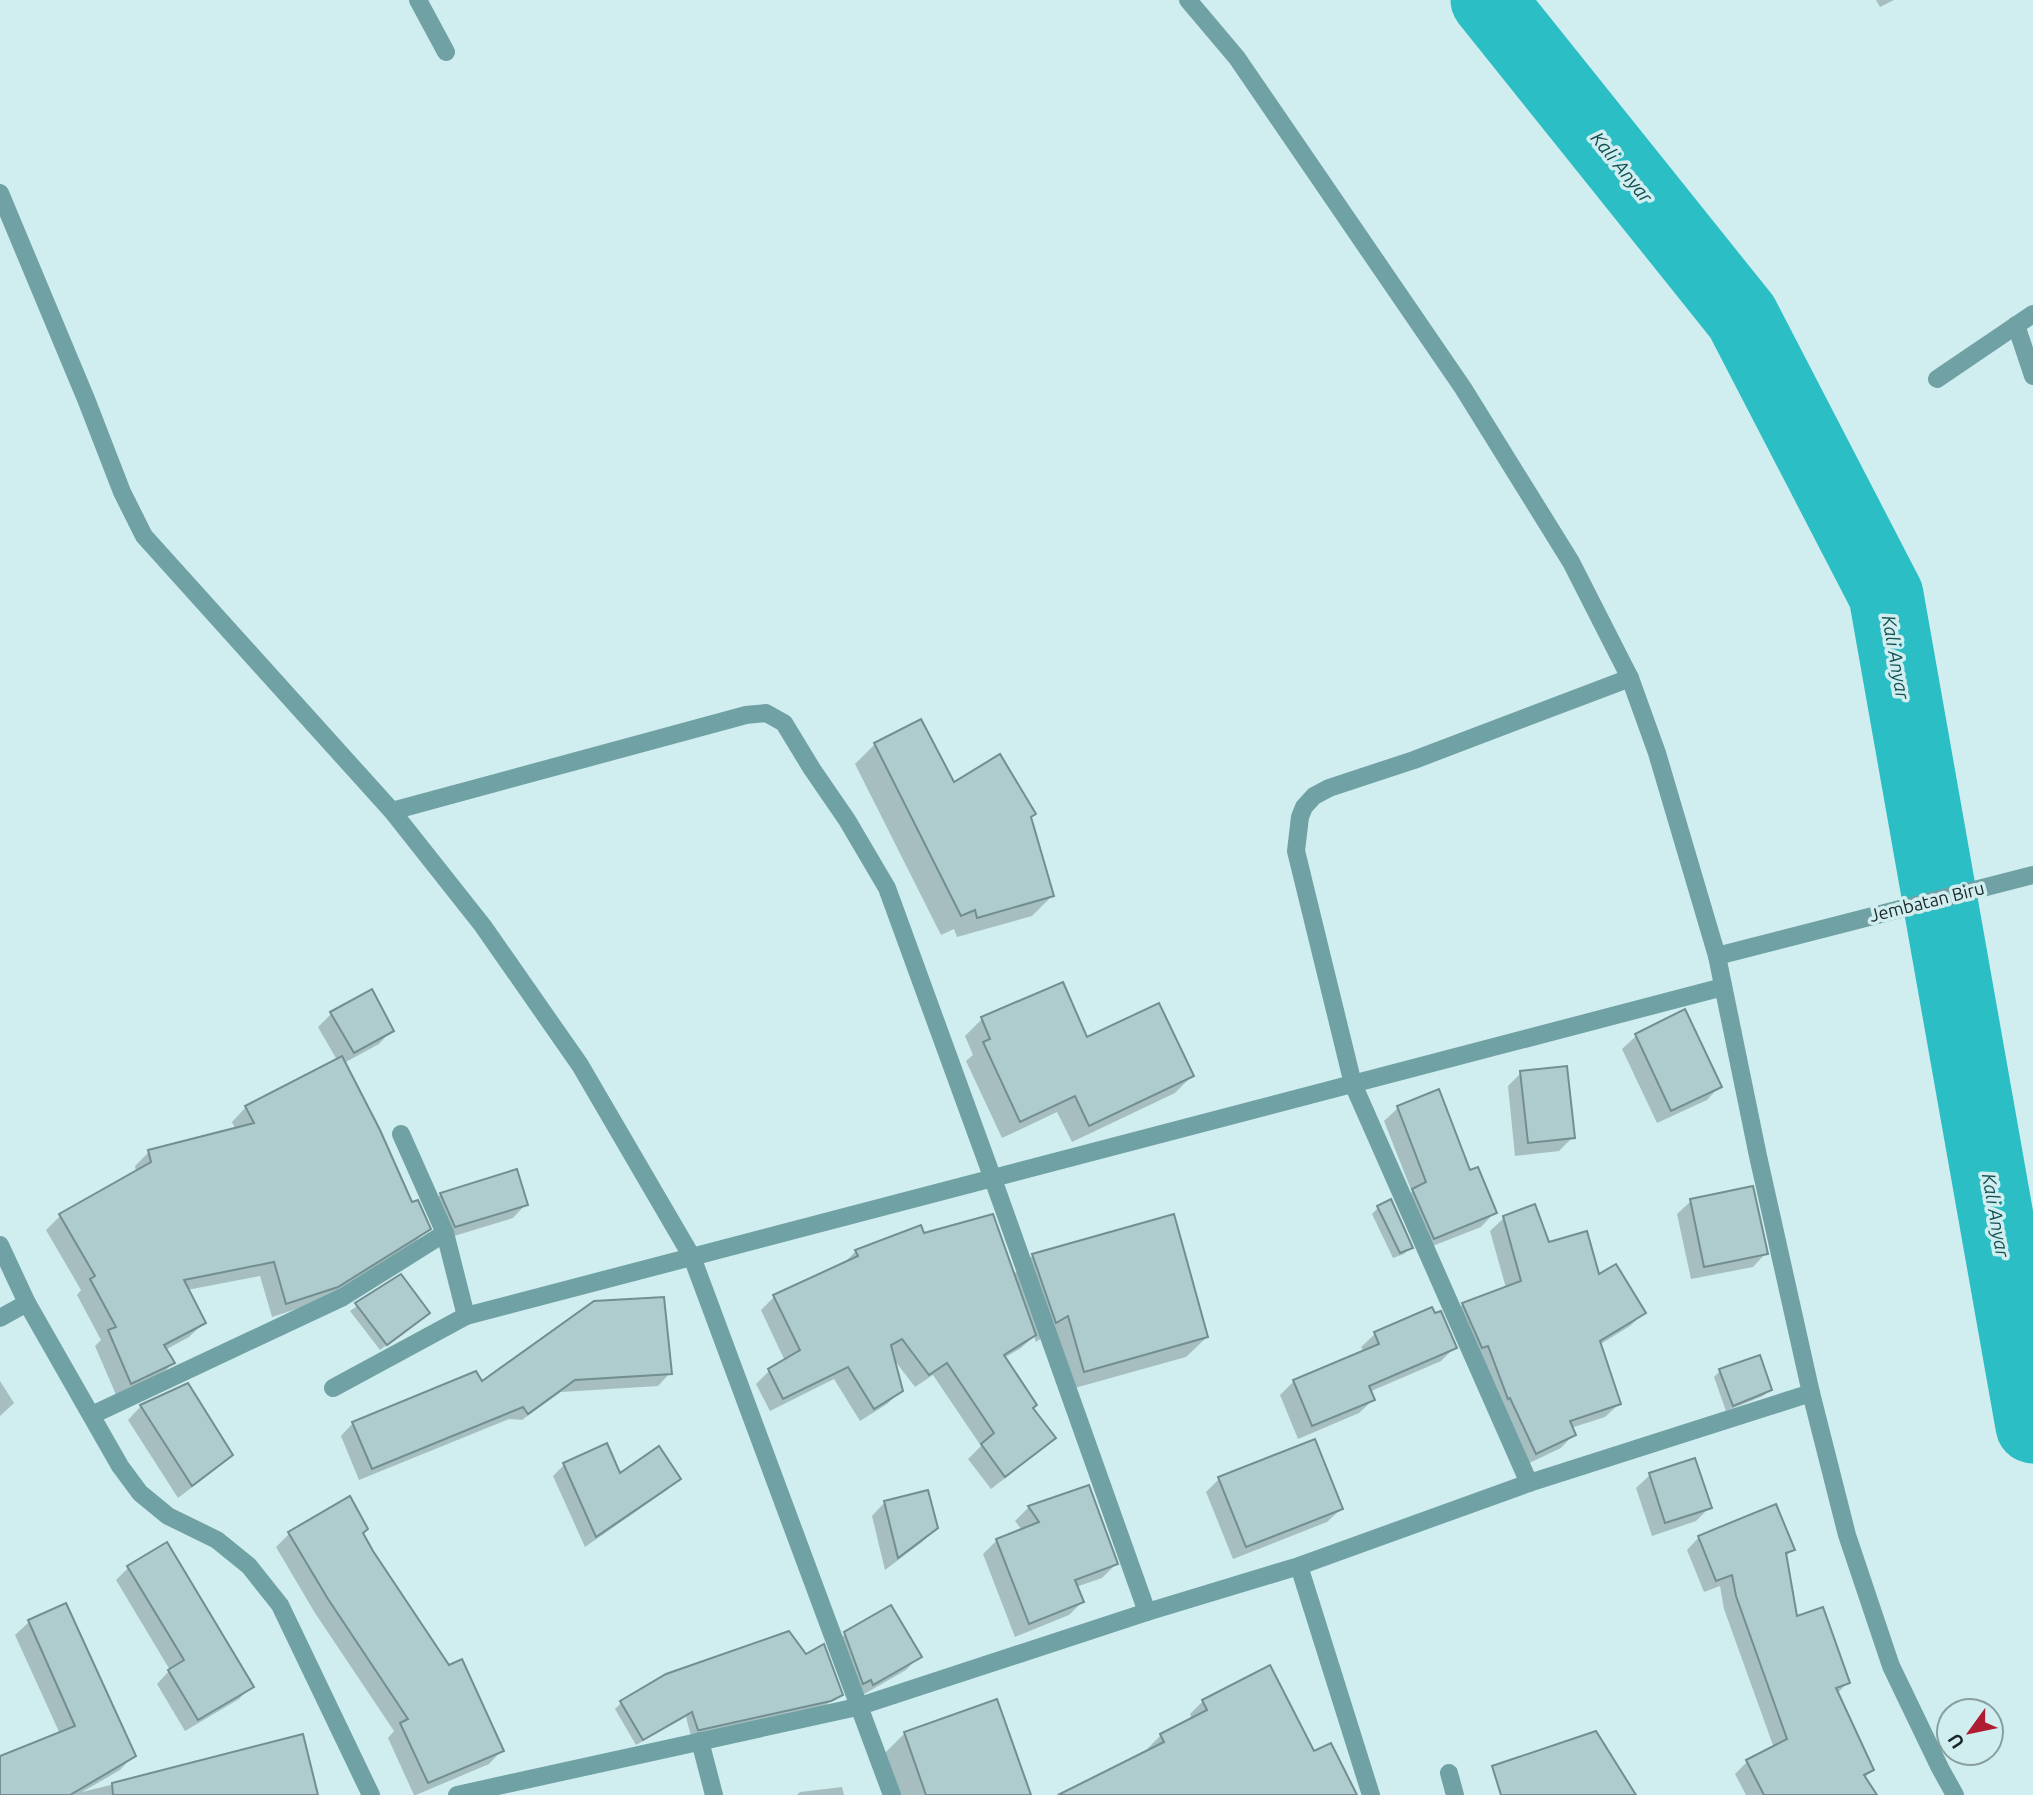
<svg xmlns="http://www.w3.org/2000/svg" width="2033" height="1795" viewBox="0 0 2033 1795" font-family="Ubuntu,sans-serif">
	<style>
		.shadow { fill: #0003 }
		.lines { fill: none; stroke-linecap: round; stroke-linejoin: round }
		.river { stroke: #2bbec5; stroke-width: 75 }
		.building { fill: #aecbcd; stroke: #728e90; stroke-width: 2 }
		.minor { stroke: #70a1a4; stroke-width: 18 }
		.labels { text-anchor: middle; stroke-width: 7; stroke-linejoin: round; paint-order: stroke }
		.street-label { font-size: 18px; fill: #1b2627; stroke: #d0eeef }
		.water-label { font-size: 19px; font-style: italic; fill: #124e51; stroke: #d0eeef }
	</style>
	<rect width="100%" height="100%" fill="#d0eeef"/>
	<g class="shadow">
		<polygon points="1876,0 1894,0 1880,7"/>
		<polygon points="875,744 953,785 1029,818 1052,896 1032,916 957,937 954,929 941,935 855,764"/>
		<polygon points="1684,1012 1720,1086 1707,1100 1657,1123 1622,1049 1636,1036"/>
		<polygon points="332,1013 392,1030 379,1044 344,1063 411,1204 429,1228 414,1243 321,1301 272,1317 260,1276 187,1290 204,1323 189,1337 165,1350 173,1363 159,1377 117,1397 95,1346 101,1340 77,1295 81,1290 46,1230 60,1216 136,1172 135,1166 149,1152 236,1130 232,1122 246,1107 337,1060 318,1027"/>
		<polygon points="982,1019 1086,1040 1192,1076 1175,1093 1072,1142 1057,1112 1002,1138 966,1061 973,1055 965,1036"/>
		<polygon points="1521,1073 1573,1137 1559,1151 1515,1156 1508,1086"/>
		<polygon points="1398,1108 1469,1172 1494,1213 1481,1227 1420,1251 1399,1204 1412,1192 1384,1121"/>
		<polygon points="515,1171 526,1204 513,1218 441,1240 427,1208 441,1194"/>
		<polygon points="1691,1201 1766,1253 1753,1267 1691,1279 1677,1214"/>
		<polygon points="1378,1208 1411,1247 1404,1254 1393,1258 1372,1214"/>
		<polygon points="1504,1218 1598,1277 1644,1313 1630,1326 1599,1345 1619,1404 1605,1417 1571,1428 1574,1434 1561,1448 1523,1466 1450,1318 1463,1304 1506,1288 1490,1231"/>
		<polygon points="923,1235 1013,1275 1033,1255 1207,1337 1186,1357 1064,1391 1048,1334 1036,1342 1034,1336 1021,1348 1004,1358 1031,1409 1054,1438 1040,1451 991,1489 968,1459 981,1446 933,1375 915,1387 892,1357 901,1391 887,1404 860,1421 834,1379 770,1411 756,1384 769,1371 785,1361 761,1310 774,1297 842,1265 856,1251"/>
		<polygon points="401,1276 422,1319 380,1350 350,1311"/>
		<polygon points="1434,1315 1455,1347 1441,1361 1369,1392 1373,1400 1359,1413 1298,1439 1280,1395 1294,1381 1364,1352 1361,1347 1375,1334"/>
		<polygon points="1720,1371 1770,1390 1763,1396 1726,1411 1714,1377"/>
		<polygon points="670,1373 658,1386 561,1392 522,1420 509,1419 359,1480 341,1436 353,1423 482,1383"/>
		<polygon points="0,1381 14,1403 0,1416"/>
		<polygon points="141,1406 231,1454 217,1468 178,1498 128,1420"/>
		<polygon points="564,1465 620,1476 678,1479 667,1490 585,1547 553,1476"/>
		<polygon points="1650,1475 1710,1507 1696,1521 1652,1536 1636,1488"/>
		<polygon points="1219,1479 1341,1509 1327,1522 1233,1559 1206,1492"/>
		<polygon points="1088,1487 1116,1564 1102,1578 1076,1587 1082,1602 1069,1615 1015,1637 983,1554 997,1540 1022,1530 1015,1521 1028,1508"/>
		<polygon points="885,1502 936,1528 922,1542 885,1570 872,1516"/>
		<polygon points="361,1533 502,1750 489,1764 416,1795 414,1795 388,1738 394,1731 315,1613 276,1547 289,1534"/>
		<polygon points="1699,1537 1793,1549 1785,1557 1796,1618 1848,1682 1837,1694 1872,1770 1864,1778 1875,1795 1746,1795 1735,1774 1747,1762 1774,1748 1724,1609 1720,1586 1704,1592 1687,1550"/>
		<polygon points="128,1568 252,1686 239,1699 185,1731 157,1684 170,1670 116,1580"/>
		<polygon points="65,1605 133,1756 120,1770 82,1792 131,1780 133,1795 0,1795 0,1758 60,1734 15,1635 29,1622"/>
		<polygon points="845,1634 919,1656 906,1670 859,1697 831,1647"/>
		<polygon points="805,1657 841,1694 823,1707 691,1736 686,1717 636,1745 615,1709 621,1703"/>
		<polygon points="1203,1701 1313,1754 1354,1795 1087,1795 1149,1751 1148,1748 1161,1735 1192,1719 1190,1714"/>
		<polygon points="905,1733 1030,1795 899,1795 884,1754"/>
		<polygon points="842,1787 844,1795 797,1795 800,1792"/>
	</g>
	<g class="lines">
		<polyline class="river" points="1488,0 1742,317 1886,595 2033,1426"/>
	</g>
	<g class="building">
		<polygon points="921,719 954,782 1000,754 1036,814 1031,817 1054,896 977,918 975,910 961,916 874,743"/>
		<polygon points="1063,982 1087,1037 1159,1003 1194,1076 1089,1126 1075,1096 1020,1122 983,1042 990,1039 981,1017"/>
		<polygon points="372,989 394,1031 354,1053 330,1012"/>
		<polygon points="1685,1009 1722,1087 1671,1111 1635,1034"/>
		<polygon points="342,1056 380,1130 412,1202 418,1200 431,1229 338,1287 286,1304 274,1262 184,1280 206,1323 164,1345 175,1363 131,1384 108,1330 116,1327 90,1279 95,1276 59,1214 151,1162 148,1150 254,1123 245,1106"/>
		<polygon points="1567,1066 1575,1138 1528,1143 1520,1071"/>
		<polygon points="1439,1089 1470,1170 1478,1167 1497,1213 1434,1239 1412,1189 1426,1182 1397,1106"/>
		<polygon points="517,1169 528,1205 455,1227 440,1193"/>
		<polygon points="1753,1186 1768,1254 1704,1267 1690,1199"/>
		<polygon points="1391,1199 1413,1248 1400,1253 1377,1206"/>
		<polygon points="1535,1204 1549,1242 1587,1231 1599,1274 1616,1264 1646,1313 1600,1341 1621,1404 1570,1421 1576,1435 1536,1454 1510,1398 1508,1399 1488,1346 1482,1348 1462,1303 1521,1281 1503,1216"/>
		<polygon points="993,1214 1036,1335 1004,1355 1037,1405 1033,1408 1056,1438 1005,1477 981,1444 994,1433 947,1363 929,1375 902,1339 891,1345 903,1391 874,1409 848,1367 783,1399 768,1369 800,1350 773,1295 858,1256 855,1250 921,1225 924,1233"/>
		<polygon points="1174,1214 1208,1337 1084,1372 1068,1316 1056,1323 1032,1254"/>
		<polygon points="401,1274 430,1313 387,1345 355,1303"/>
		<polygon points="664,1297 672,1374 575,1380 528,1414 523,1407 372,1469 352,1422 476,1371 482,1381 594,1301"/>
		<polygon points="1432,1307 1435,1313 1441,1311 1457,1348 1369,1386 1375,1400 1312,1426 1293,1380 1379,1344 1374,1332"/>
		<polygon points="1760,1355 1772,1390 1733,1406 1719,1369"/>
		<polygon points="188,1383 233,1455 192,1486 140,1405"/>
		<polygon points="1315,1439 1343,1509 1246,1547 1218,1477"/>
		<polygon points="607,1443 620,1473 659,1446 681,1479 596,1537 563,1463"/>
		<polygon points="1695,1458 1712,1508 1665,1523 1649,1473"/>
		<polygon points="1089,1485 1118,1564 1075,1580 1084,1602 1029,1624 996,1539 1039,1522 1028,1506"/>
		<polygon points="928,1490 938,1528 898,1558 884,1501"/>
		<polygon points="350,1496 368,1529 363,1533 373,1551 449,1665 462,1659 504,1751 428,1783 400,1723 408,1719 328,1599 288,1532"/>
		<polygon points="1776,1504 1795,1550 1786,1553 1797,1616 1823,1607 1850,1683 1836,1688 1874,1770 1864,1775 1877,1795 1764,1795 1746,1760 1787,1739 1736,1596 1732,1575 1716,1581 1698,1536"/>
		<polygon points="167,1542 254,1687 198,1720 168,1670 184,1660 127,1566"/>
		<polygon points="66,1603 136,1756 70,1795 0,1795 0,1756 75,1726 28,1620"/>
		<polygon points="891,1605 922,1657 873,1685 871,1680 863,1684 844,1632"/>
		<polygon points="789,1631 806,1654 824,1644 843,1695 831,1701 700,1730 698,1730 692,1712 643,1740 620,1701 666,1674"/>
		<polygon points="1270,1665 1314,1751 1331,1743 1357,1795 1058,1795 1164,1742 1160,1734 1207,1710 1202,1700"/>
		<polygon points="997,1699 1031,1795 926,1795 904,1732"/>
		<polygon points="1596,1731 1636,1795 1501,1795 1492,1766"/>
		<polygon points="303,1734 318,1795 113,1795 112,1783"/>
	</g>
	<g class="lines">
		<g class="minor">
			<polyline points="418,0 446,52"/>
			<polyline points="1188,0 1237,58 1463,388 1571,562 1630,678 1657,753 1717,956 1758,1156 1811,1393 1847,1535 1891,1666 1940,1768 1955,1795"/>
			<polyline points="0,193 86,399 122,492 144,536 392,811 483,926 580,1065 692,1257 892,1795"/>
			<polyline points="2016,325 2033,376"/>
			<polyline points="1937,379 2033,314"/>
			<polyline points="392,811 746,715 766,713 784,723 812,769 847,820 887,888 993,1179 1147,1612"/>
			<polyline points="1717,956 2033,875"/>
			<polyline points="401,1134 445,1233 466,1316"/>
			<polyline points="0,1245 27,1303 120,1466 140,1493 168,1516 217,1540 249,1566 280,1605 371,1795"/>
			<polyline points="0,1318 27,1303"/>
			<polyline points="333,1388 466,1316 1723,987"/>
			<polyline points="92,1415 343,1297 445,1233"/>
			<polyline points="1529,1483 1353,1084 1296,851 1300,817 1304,807 1314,796 1329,788 1414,760 1630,678"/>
			<polyline points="1299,1566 1371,1795"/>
			<polyline points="700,1741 714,1795"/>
			<polyline points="1449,1773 1455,1795"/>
			<polyline points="457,1795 857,1707 1147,1612 1299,1566 1529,1483 1811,1393"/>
		</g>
	</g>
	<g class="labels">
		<g class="street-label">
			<text transform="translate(1927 902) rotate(-14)" y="6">Jembatan Biru</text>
		</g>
		<g class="water-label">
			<text transform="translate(1622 167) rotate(51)" y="7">Kali Anyar</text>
			<text transform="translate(1896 657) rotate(80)" y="7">Kali Anyar</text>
			<text transform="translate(1996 1215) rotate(80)" y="7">Kali Anyar</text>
		</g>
	</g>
	<g transform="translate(1970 1732) rotate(237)"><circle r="33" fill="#d0eeef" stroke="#889e9f" stroke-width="2"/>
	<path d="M0-5L12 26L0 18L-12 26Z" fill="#af1b31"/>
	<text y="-10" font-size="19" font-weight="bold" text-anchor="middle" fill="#1b2627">U</text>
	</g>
</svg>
